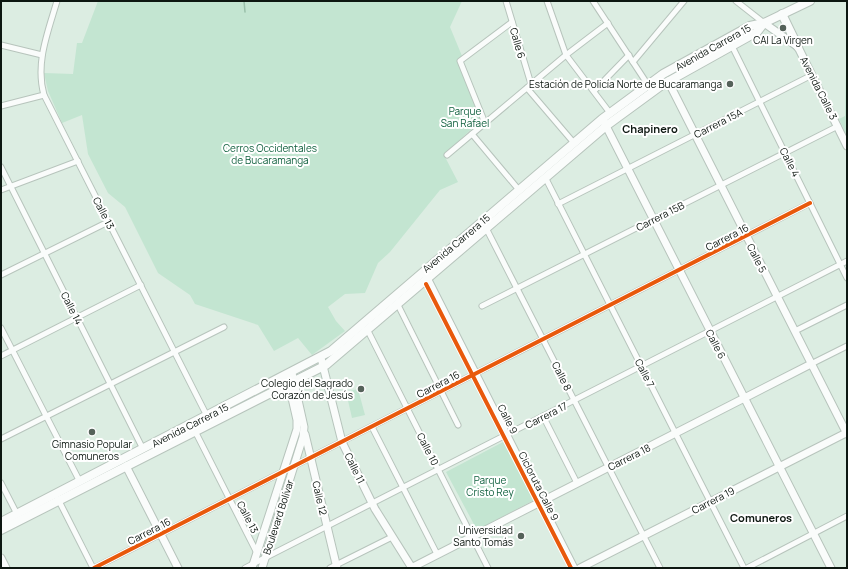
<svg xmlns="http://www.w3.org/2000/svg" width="848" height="569" viewBox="0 0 848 569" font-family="Manrope,sans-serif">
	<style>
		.green { fill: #c3e5d1 }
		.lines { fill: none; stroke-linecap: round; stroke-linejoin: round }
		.stream { stroke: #9ac0aa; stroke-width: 1.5 }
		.street-casing { stroke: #b7c4bc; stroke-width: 7 }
		.secondary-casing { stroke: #b7c4bc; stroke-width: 9 }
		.primary-casing { stroke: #b7c4bc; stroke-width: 10 }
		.street { stroke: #fafcfb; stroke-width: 5 }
		.secondary { stroke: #fafcfb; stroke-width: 7 }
		.primary { stroke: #fafcfb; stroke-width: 8 }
		.cycleway-casing { stroke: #fff; stroke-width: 6 }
		.cycleway { stroke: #e8590c; stroke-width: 4 }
		.poi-dot { fill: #55625a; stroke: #fff; stroke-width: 1.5 }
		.labels { text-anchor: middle; stroke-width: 4; stroke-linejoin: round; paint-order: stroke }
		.poi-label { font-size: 10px; fill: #0d1711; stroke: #fff; text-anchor: end }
		.street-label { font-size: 10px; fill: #0d1711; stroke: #fff }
		.park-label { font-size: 10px; fill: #11613f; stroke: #fff }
		.neighbourhood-label { font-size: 11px; font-weight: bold; fill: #0d1711; stroke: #fff }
	</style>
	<rect width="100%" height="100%" fill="#dcede2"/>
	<g class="green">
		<polygon points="98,1 462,1 450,27 462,56 458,60 481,120 444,155 458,182 440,190 390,252 378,263 365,293 345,294 328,307 336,321 345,331 312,355 298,338 274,351 258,325 195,304 190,295 158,273 125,207 108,193 88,154 82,115 62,123 48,91 44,73 73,74 77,43 82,43"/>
		<polygon points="847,23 847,136 839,119 845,116"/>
		<polygon points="358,389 365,415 352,418 346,392"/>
		<polygon points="503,442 534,500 477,530 446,472"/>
	</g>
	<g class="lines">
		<polyline class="stream" points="244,1 245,12"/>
		<g class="street-casing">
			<g id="street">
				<path d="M57 1C48 32 35 63 44 95L207 416"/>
				<polyline points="506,1 531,84"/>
				<polyline points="547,1 566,55 610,113"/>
				<polyline points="593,1 648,85"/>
				<polyline points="736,1 764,23"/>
				<polyline points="1,45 42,55"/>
				<polyline points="732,46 847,278"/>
				<polyline points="633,62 684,1"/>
				<polyline points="527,88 574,143"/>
				<polyline points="594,91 629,55"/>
				<polyline points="1,106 44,95"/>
				<polyline points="485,123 460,61 512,22"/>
				<polyline points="472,134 519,190"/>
				<polyline points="447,155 566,55 608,23"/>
				<polyline points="1,167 143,449"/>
				<polyline points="545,177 744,568"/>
				<polyline points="1,190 78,161"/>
				<polyline points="558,204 812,75"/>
				<polyline points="486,228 660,568"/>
				<polyline points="1,275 108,222"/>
				<polyline points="398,305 458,425"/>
				<polyline points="482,306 838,126"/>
				<polyline points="1,328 80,482"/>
				<polyline points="368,331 488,568"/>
				<polyline points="795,331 847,305"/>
				<polyline points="1,356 141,285"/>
				<polyline points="811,364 847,346"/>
				<polyline points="543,416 577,483"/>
				<polyline points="372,427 437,554"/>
				<polyline points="195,431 257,553"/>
				<polyline points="1,439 224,327"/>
				<polyline points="1,483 17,514"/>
				<polyline points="58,499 93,568"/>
				<polyline points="94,568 810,203"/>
				<polyline points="245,568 847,261"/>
				<polyline points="330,568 392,537"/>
				<polyline points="747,568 847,516"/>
			</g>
		</g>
		<g class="secondary-casing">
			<g id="secondary">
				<polyline points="764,23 798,47 847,146"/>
				<polyline points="668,81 847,434"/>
				<polyline points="604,122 831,568"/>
				<polyline points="425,274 574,568"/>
				<polyline points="321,358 342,442 375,509 412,568"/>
				<polyline points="305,434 337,568"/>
				<polyline points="126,466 178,568"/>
				<polyline points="1,558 6,568"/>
				<polyline points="252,568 297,429 297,420 287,376"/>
				<polyline points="262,568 303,437 304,427 292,373"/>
				<polyline points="411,568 811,364"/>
				<polyline points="580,568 846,433"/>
			</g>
		</g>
		<g class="primary-casing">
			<g id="primary">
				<polyline points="782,14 798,47"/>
				<polyline points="1,522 331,351 602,119 663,74 750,26 764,23 810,1"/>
				<polyline points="1,530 326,365 606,126 662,85 757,32 764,23"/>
			</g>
		</g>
		<use href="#street" class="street"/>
		<use href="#secondary" class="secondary"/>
		<use href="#primary" class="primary"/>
		<g class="cycleway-casing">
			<g id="cycleway">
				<polyline points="426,284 571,568"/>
				<polyline points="94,568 810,203"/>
			</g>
		</g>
		<use href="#cycleway" class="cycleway"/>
	</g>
	<g class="poi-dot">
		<circle cx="783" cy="28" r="4"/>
		<circle cx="730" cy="84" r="4"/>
		<circle cx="361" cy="389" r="4"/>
		<circle cx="92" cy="432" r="4"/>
		<circle cx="521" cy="536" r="4"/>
	</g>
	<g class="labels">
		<g class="poi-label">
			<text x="783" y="44" text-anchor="middle">CAI La Virgen</text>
			<text x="722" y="88">Estación de Policía Norte de Bucaramanga</text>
			<text x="353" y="387">Colegio del Sagrado<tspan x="353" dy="12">Corazón de Jesús</tspan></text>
			<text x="92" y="448" text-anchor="middle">Gimnasio Popular<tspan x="92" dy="12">Comuneros</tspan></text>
			<text x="513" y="534">Universidad<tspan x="513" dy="12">Santo Tomás</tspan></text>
		</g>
		<g class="street-label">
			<text transform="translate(518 43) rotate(74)" y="4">Calle 6</text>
			<text transform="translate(713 47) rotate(-29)" y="4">Avenida Carrera 15</text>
			<text transform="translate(819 88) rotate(63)" y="4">Avenida Calle 3</text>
			<text transform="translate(718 123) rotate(-27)" y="4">Carrera 15A</text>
			<text transform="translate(790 162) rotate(63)" y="4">Calle 4</text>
			<text transform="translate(104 213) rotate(63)" y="4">Calle 13</text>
			<text transform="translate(660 216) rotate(-27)" y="4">Carrera 15B</text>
			<text transform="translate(727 237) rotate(-27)" y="4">Carrera 16</text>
			<text transform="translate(456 243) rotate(-40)" y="4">Avenida Carrera 15</text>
			<text transform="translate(757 258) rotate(63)" y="4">Calle 5</text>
			<text transform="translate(72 308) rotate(63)" y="4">Calle 14</text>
			<text transform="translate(716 344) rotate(63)" y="4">Calle 6</text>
			<text transform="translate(645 373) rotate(63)" y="4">Calle 7</text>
			<text transform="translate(562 376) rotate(63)" y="4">Calle 8</text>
			<text transform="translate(438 384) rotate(-27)" y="4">Carrera 16</text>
			<text transform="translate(546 415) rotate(-27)" y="4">Carrera 17</text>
			<text transform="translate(508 419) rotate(63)" y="4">Calle 9</text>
			<text transform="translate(190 425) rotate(-27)" y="4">Avenida Carrera 15</text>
			<text transform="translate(428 449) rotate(63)" y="4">Calle 10</text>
			<text transform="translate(629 457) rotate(-27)" y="4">Carrera 18</text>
			<text transform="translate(355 468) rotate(64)" y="4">Calle 11</text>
			<text transform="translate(539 486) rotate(63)" y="4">Cicloruta Calle 9</text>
			<text transform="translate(320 498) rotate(77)" y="4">Calle 12</text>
			<text transform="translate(713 500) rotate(-27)" y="4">Carrera 19</text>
			<text transform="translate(248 517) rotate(63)" y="4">Calle 13</text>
			<text transform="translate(278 517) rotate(-72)" y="4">Boulevard Bolívar</text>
			<text transform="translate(149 531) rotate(-27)" y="4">Carrera 16</text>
		</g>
		<g class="park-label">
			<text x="465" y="115">Parque<tspan x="465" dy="12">San Rafael</tspan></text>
			<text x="270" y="152">Cerros Occidentales<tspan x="270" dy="12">de Bucaramanga</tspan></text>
			<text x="490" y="484">Parque<tspan x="490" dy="12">Cristo Rey</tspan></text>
		</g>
		<g class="neighbourhood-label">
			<text x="650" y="133">Chapinero</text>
			<text x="761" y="522">Comuneros</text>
		</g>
	</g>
	<rect width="848" height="569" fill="none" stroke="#0d1711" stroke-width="4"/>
</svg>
